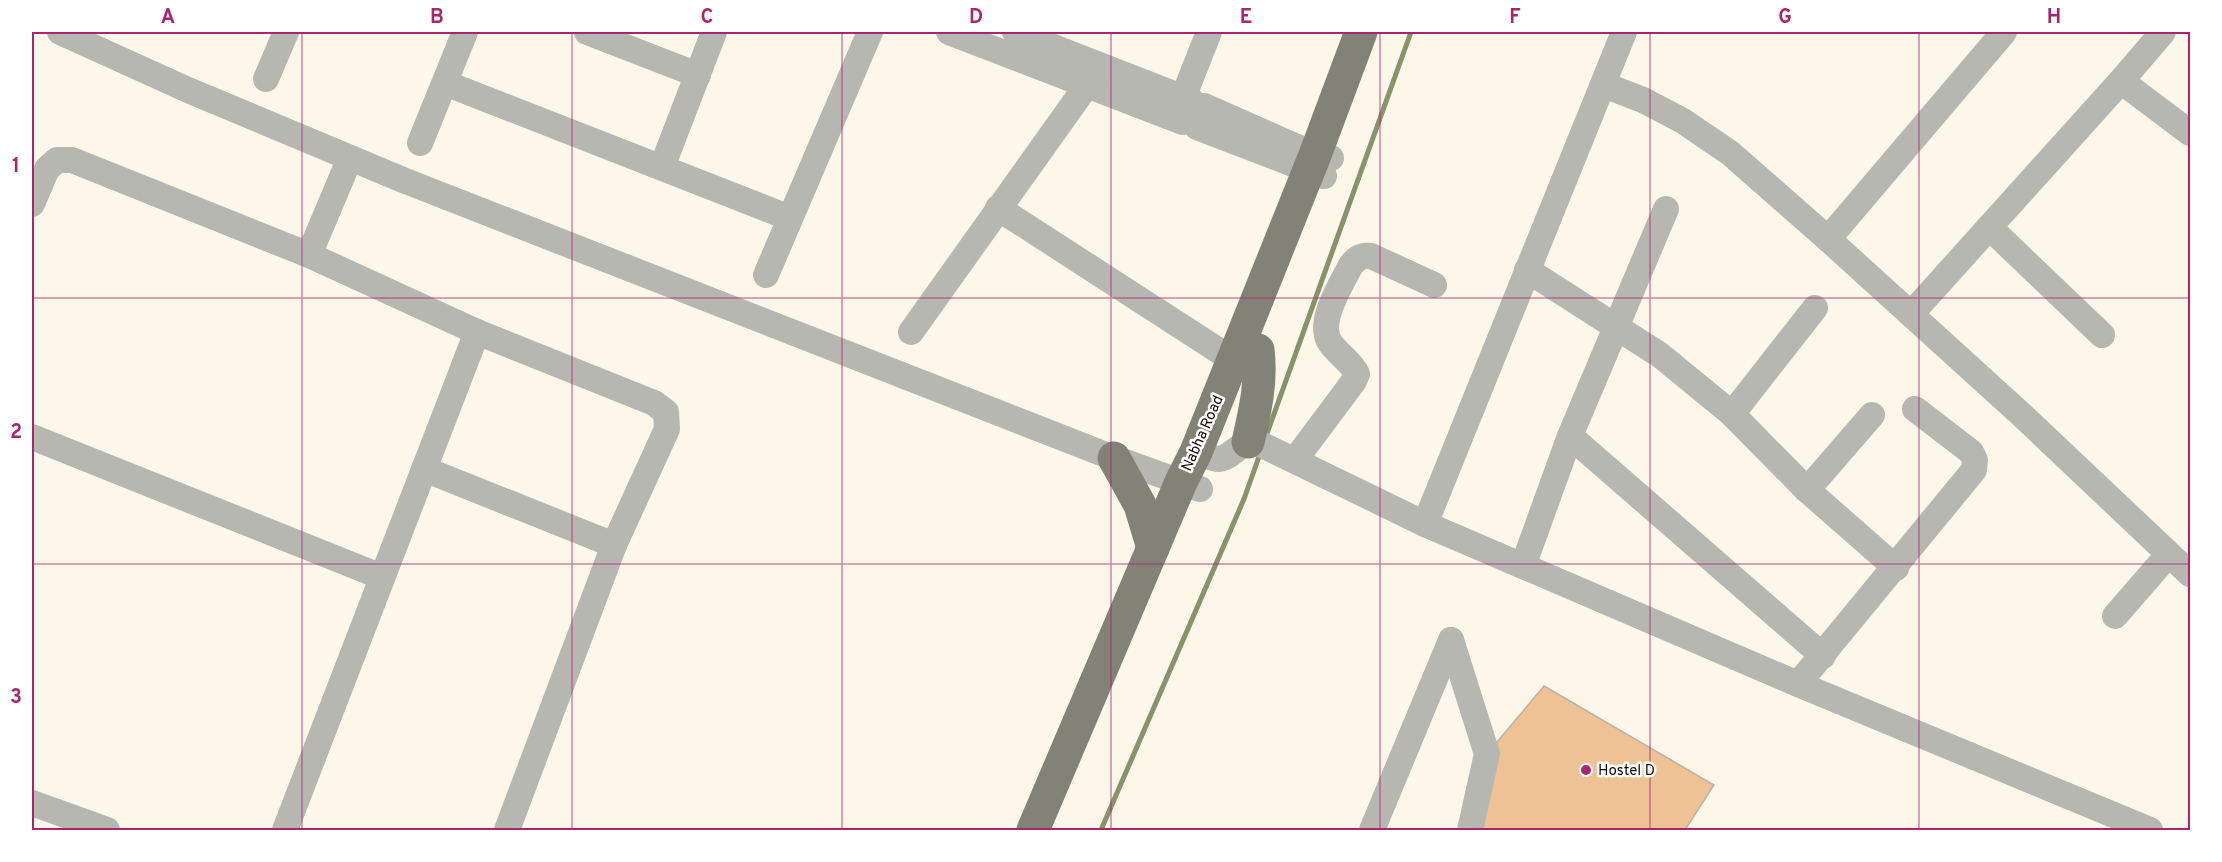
<svg xmlns="http://www.w3.org/2000/svg" width="2222" height="862" viewBox="0 0 2222 862" font-family="Overpass,sans-serif">
	<style>
		.lines { fill: none; stroke-linecap: round; stroke-linejoin: round }
		.stream { stroke: #87936a; stroke-width: 5 }
		.building { fill: #efc295; stroke: #bcb1a6; stroke-width: 1.5 }
		.minor { stroke: #b7b7b1; stroke-width: 26 }
		.major { stroke: #828277; stroke-width: 33 }
		.grid { fill: none; stroke: #aa256d; stroke-width: 1.5; stroke-opacity: 0.55 }
		.poi-dot { fill: #aa256d; stroke: #fff; stroke-width: 2 }
		.labels { text-anchor: middle; stroke-width: 5; stroke-linejoin: round; paint-order: stroke }
		.street-label { font-size: 15px; fill: #0e0c07; stroke: #fff }
		.poi-label { font-size: 15px; fill: #0e0c07; stroke: #fff; text-anchor: start }
		.neatline { fill: none; stroke: #aa256d; stroke-width: 2 }
		.grid-label { font-size: 20px; text-anchor: middle; font-weight: bold; fill: #aa256d }
	</style>
	<rect width="100%" height="100%" fill="#fdf7e9"/>
	<g class="lines">
		<g class="stream">
			<polyline points="1265,439 1411,32"/>
			<polyline points="1101,830 1244,499 1261,451"/>
		</g>
	</g>
	<polygon class="building" points="1544,686 1714,785 1685,830 1470,830 1487,754"/>
	<g class="lines">
		<g class="minor">
			<polyline points="60,32 188,90 403,180 1114,458 1200,489"/>
			<polyline points="587,32 698,75"/>
			<polyline points="949,32 1183,122"/>
			<polyline points="1015,32 1192,101"/>
			<polyline points="266,79 286,32"/>
			<polyline points="2121,81 2190,133"/>
			<polyline points="445,83 790,218"/>
			<polyline points="1604,85 1643,100 1683,121 1730,153 1828,239 2024,417 2190,574"/>
			<polyline points="1204,106 1315,155 1331,158"/>
			<polyline points="1177,113 1209,32"/>
			<polyline points="1197,127 1324,176"/>
			<polyline points="420,143 465,32"/>
			<polyline points="662,167 714,32"/>
			<polyline points="32,204 47,169 57,160 72,160 309,255 477,332 654,403 666,412 667,429 614,545 507,830"/>
			<polyline points="998,208 1233,360"/>
			<polyline points="1989,227 2102,335"/>
			<polyline points="1828,239 2004,32"/>
			<polyline points="309,255 350,158"/>
			<polyline points="1527,270 1660,355 1732,414 1807,490 1896,568"/>
			<polyline points="766,275 870,32"/>
			<polyline points="1911,314 2121,81 2163,32"/>
			<polyline points="911,332 1087,85"/>
			<polyline points="1732,414 1815,308"/>
			<polyline points="1570,436 1823,656"/>
			<polyline points="32,437 382,577"/>
			<path d="M1196 452C1203 454 1212 459 1219 459 1235 457 1235 442 1258 443L1425 524 1798 684 2150 830"/>
			<path d="M1295 460 1354 381 1357 374C1351 361 1336 353 1329 341 1318 320 1341 285 1351 265 1357 258 1361 255 1371 256L1434 285"/>
			<polyline points="424,469 614,545"/>
			<polyline points="1807,490 1872,415"/>
			<polyline points="1425,524 1624,32"/>
			<polyline points="1523,566 1570,436 1666,209"/>
			<polyline points="2115,616 2168,555"/>
			<polyline points="1451,640 1487,754 1470,830"/>
			<polyline points="1798,684 1974,470 1975,460 1971,452 1915,409"/>
			<polyline points="32,803 107,830"/>
			<polyline points="285,830 477,332"/>
			<polyline points="1372,830 1451,640"/>
		</g>
		<g class="major">
			<path d="M1248 442C1255 411 1262 382 1258 350"/>
			<polyline points="1114,458 1140,505 1153,548"/>
			<polyline points="1033,830 1181,482 1196,452 1315,155 1361,32"/>
		</g>
	</g>
	<path class="grid" d="M302 32V830M572 32V830M842 32V830M1111 32V830M1380 32V830M1650 32V830M1919 32V830M32 298H2190M32 564H2190"/>
	<circle class="poi-dot" cx="1586" cy="770" r="6"/>
	<g class="labels">
		<g class="street-label">
			<text transform="translate(1202 433) rotate(-66)" y="5">Nabha Road</text>
		</g>
		<g class="poi-label">
			<text x="1598" y="775">Hostel D</text>
		</g>
	</g>
	<rect width="2222" height="862" fill="none" stroke="#ffffff" stroke-width="66"/>
	<rect x="33" y="33" width="2156" height="796" class="neatline"/>
	<g class="grid-label">
		<text x="168" y="23">A</text>
		<text x="437" y="23">B</text>
		<text x="707" y="23">C</text>
		<text x="976" y="23">D</text>
		<text x="1246" y="23">E</text>
		<text x="1515" y="23">F</text>
		<text x="1785" y="23">G</text>
		<text x="2054" y="23">H</text>
		<text x="16" y="172">1</text>
		<text x="16" y="438">2</text>
		<text x="16" y="703">3</text>
	</g>
</svg>
